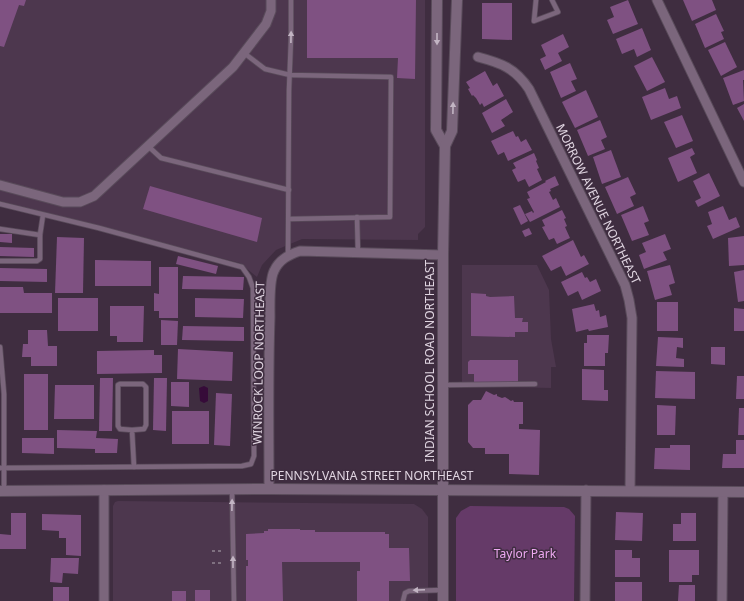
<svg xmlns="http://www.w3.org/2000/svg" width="744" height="601" viewBox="0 0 744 601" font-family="'Noto Sans',sans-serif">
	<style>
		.built { fill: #4d374e }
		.green { fill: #653a68 }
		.water { fill: #360b39 }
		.building { fill: #7f5182 }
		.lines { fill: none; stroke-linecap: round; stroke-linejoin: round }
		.service-casing { stroke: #594b5a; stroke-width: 6 }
		.minor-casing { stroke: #594b5a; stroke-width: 11 }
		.tertiary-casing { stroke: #594b5a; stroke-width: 12 }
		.path { stroke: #7f7080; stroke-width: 2; stroke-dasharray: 3 3; stroke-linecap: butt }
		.service { stroke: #7b667c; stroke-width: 4.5 }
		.minor { stroke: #7b667c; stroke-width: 9 }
		.tertiary { stroke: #7b667c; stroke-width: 10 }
		.oneway { fill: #c2b4c3 }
		.labels { text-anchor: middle; stroke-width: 3; stroke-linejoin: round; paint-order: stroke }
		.street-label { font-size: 12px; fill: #e0d5e1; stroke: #3f2d40 }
		.park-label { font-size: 12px; fill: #eea9f2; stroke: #3f2d40 }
	</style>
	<rect width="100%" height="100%" fill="#3f2d40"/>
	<g class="built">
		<polygon points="0,0 425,0 425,227 418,234 418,240 302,239 276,250 262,265 257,277 240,263 0,201"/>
		<polygon points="462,265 537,265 549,290 551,339 556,367 551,367 551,388 462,386"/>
		<polygon points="118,501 414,504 422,509 428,517 428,601 113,601 113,506 115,502"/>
	</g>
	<polygon class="green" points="470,506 564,507 569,509 575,516 574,601 456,601 456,518 461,511"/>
	<polygon class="water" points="204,386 208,388 208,401 204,403 200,401 199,388"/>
	<g class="building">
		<polygon points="0,0 26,0 24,6 19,5 4,47 0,46"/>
		<polygon points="307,0 416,0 415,79 397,78 398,58 307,58"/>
		<polygon points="628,0 638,24 613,34 607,20 614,17 610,7"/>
		<polygon points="683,0 712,0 716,10 692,21"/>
		<polygon points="482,3 512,3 512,40 482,39"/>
		<polygon points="716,14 724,31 721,32 724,39 705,48 695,24"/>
		<polygon points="642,28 651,50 637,57 634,49 622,54 616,39"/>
		<polygon points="563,34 569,47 558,53 562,61 545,70 540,59 546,56 541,45"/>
		<polygon points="725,42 737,67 721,76 708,50"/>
		<polygon points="652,57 665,82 647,91 634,66"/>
		<polygon points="570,63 577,79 571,81 576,91 561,98 550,72"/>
		<polygon points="744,70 744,80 743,80 744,101 733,105 723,78"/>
		<polygon points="485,71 493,86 497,83 504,96 484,107 482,103 480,105 476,98 473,95 472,96 468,89 470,88 466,82"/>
		<polygon points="665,88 669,99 677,96 681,108 651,120 642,97"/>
		<polygon points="586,90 598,117 575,128 562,102"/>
		<polygon points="506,99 513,112 501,120 505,126 492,133 482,113"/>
		<polygon points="744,104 744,121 737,108"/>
		<polygon points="682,115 693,141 676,148 664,122"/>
		<polygon points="600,120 607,137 601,140 605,149 588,156 577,130"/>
		<polygon points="513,131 516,137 518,136 521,142 526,139 532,150 508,161 504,152 498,155 491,141"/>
		<polygon points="692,148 695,154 690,157 697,173 678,182 668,158"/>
		<polygon points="611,150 621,177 602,184 593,157"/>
		<polygon points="534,153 537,160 536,161 539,168 537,169 542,180 529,187 525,179 518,182 512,170 516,168 513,163"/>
		<polygon points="709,173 720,196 698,207 695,201 701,198 693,181"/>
		<polygon points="555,176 559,185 550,189 551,191 549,192 553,200 556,198 560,207 530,222 525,214 532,211 533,213 534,212 527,199 530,198 527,192 546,182 545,181"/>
		<polygon points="628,177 636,194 630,197 634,206 617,214 605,187"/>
		<polygon points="150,186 262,218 257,242 143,209"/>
		<polygon points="520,205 528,221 521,225 513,208"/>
		<polygon points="643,206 649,221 644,223 649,235 632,241 621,215"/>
		<polygon points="723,206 729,220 736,217 740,227 713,239 707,226 712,224 708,212"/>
		<polygon points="562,210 566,218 564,219 567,226 565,227 570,238 557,244 554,238 549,240 542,227 545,226 542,220"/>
		<polygon points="529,228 532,234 525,237 522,231"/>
		<polygon points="0,234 12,234 12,243 0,242"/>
		<polygon points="665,234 671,249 663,252 667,260 644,269 639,255 646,252 642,243"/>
		<polygon points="744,236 744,265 729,266 728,238"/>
		<polygon points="57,237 84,238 83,293 55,293"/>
		<polygon points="573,240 581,257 584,255 589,264 566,276 561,266 551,271 542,256"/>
		<polygon points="0,247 34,248 34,257 0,256"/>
		<polygon points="178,256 218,266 216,274 176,264"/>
		<polygon points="95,260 151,261 151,286 95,286"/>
		<polygon points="670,265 675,283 669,285 672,295 655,300 647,271"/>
		<polygon points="159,267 178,267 178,318 159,318 159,311 154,311 154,293 159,294"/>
		<polygon points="0,268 47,269 47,282 0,281"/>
		<polygon points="744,270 744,301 738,302 734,272"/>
		<polygon points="582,272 585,278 587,277 590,282 596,279 601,291 582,300 578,291 568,296 561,282"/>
		<polygon points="183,276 244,277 243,290 182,289"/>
		<polygon points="0,287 23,287 24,293 52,293 52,313 0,313"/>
		<polygon points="471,293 486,294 486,296 490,297 514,296 515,318 523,318 522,322 528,322 528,332 515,332 515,337 471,336"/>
		<rect x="58" y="298" width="40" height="33"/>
		<polygon points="195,298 244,299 243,318 195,317"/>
		<rect x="657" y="302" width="21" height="29"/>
		<polygon points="594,304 596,311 599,310 600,317 606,315 608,327 589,331 588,329 576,332 572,309"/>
		<polygon points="110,306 144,306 143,342 117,342 117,336 110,336"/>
		<polygon points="734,308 744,309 744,331 734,331"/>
		<polygon points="161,320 178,321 177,345 161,345"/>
		<polygon points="183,326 244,327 244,341 182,340"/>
		<polygon points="28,330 47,330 48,346 57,346 57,366 31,366 31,357 22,357 23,344 28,344"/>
		<polygon points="587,335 609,335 608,353 605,353 605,366 584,366 584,343 587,343"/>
		<polygon points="658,337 683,338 683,348 677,347 676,358 684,359 684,367 656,366"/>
		<polygon points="711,347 725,347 725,365 711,364"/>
		<polygon points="178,349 233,352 232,381 177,379"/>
		<polygon points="154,350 154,355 162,355 162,373 97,374 97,351"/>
		<polygon points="470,360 518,360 518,383 474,383 474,374 468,374 468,362"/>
		<polygon points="582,369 604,370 604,390 608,390 608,401 582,400"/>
		<polygon points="656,371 695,372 695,399 655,398"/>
		<rect x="24" y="374" width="24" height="56"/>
		<polygon points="737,376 744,376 744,399 736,399"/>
		<polygon points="100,378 113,378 112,431 99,431"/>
		<polygon points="154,378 167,378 166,431 153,430"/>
		<polygon points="171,382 189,382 189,407 171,406"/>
		<polygon points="55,385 94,385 94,419 54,419"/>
		<polygon points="486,391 494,395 497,394 497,396 502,398 505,397 511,401 513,400 514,402 523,402 523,424 519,424 519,429 540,430 539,475 509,474 509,454 485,454 485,448 473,448 468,442 468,405 473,400 481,400"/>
		<polygon points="216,393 232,394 230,446 214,445"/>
		<polygon points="657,405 676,406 675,435 657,435"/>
		<polygon points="739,408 744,408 744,435 738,435"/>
		<rect x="172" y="411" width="37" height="33"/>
		<polygon points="57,430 97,431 96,438 118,439 117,453 95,453 95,449 57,448"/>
		<polygon points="22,438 54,438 54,454 22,453"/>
		<polygon points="736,440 744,440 744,468 722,468 723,454 736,454"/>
		<polygon points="670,445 690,445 690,470 654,469 655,448 670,448"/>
		<polygon points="616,512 643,513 642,541 615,540"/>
		<polygon points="11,513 26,513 26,549 0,549 0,534 11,535"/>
		<polygon points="681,513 696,513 696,541 673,541 673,524 681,524"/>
		<polygon points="42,514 81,515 81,556 66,555 66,538 59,538 59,531 42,530"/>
		<polygon points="268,529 300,529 300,530 315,530 315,532 385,532 385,534 389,534 389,548 409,548 410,581 389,581 389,601 357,601 357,571 360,571 360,562 282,562 283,601 246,601 246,566 248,566 248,560 246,560 246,534 264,533 264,531 268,531"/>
		<polygon points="615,550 632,550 632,558 640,558 640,577 615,577"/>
		<polygon points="669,550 699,550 699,575 692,575 692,582 669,582"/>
		<polygon points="51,558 79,558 78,574 63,573 62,583 50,582"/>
		<rect x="615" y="582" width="27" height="19"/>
		<polygon points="679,585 695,585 695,601 678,601"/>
		<rect x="53" y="587" width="16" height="14"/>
		<rect x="195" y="590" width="15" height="11"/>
		<rect x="172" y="591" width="14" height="10"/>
	</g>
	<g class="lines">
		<g class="service-casing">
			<g id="service">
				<polyline points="536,0 534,21 558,12 552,0"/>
				<polyline points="244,53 265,69 290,75 391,77 390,217 289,219"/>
				<polyline points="148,146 161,158 289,190"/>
				<polyline points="0,204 99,228 242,267 249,277 253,288 254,456 251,464 242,466 0,468"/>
				<polyline points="357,217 358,253"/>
				<polyline points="0,229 40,235 43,215"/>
				<polyline points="288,255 289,90 291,38 291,0"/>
				<polyline points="0,261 37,261 40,259 40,235"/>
				<polyline points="0,347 4,394 4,491"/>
				<polyline points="443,385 535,384"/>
				<polyline points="132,430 120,429 118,426 118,385 120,384 143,384 146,387 146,425 144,429 132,430 134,467"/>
				<polyline points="232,489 234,601"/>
				<polyline points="403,601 405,593 409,591 443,590"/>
			</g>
		</g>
		<g class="minor-casing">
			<g id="minor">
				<polyline points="657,0 744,182"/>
				<path d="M478 57C501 63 515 68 529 89L625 285 629 300 632 318 630 491"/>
				<polyline points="0,185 63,202 80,202 94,196 233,67 266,24 271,11 271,0"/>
				<path d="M269 489C269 431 268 374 270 317 270 306 269 281 274 271 279 260 288 255 300 251L443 255"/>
				<polyline points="104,601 104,490"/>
				<polyline points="585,601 586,490"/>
				<polyline points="722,601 723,492"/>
			</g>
		</g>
		<g class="tertiary-casing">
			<g id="tertiary">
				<polyline points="437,0 436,130 445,146"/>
				<polyline points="0,491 269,489 744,492"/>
				<polyline points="443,601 443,255 445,146 452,131 457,0"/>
			</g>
		</g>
		<g class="path">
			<polyline points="212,551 224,551"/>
			<polyline points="212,563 224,563"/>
		</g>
		<use href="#service" class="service"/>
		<use href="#minor" class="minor"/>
		<use href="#tertiary" class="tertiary"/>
	</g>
	<defs><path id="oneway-solid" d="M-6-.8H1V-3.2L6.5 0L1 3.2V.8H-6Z"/></defs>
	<g class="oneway">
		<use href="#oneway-solid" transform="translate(291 37) rotate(-89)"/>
		<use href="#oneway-solid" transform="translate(437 39) rotate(90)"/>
		<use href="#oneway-solid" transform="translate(453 108) rotate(-89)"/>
		<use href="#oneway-solid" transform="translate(232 505) rotate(-89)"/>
		<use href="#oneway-solid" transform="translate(233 562) rotate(-90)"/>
		<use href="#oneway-solid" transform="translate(419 590) rotate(177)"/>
	</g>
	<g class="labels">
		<g class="street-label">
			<text transform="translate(598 204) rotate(64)" y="4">MORROW AVENUE NORTHEAST</text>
			<text transform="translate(430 361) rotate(-90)" y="4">INDIAN SCHOOL ROAD NORTHEAST</text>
			<text transform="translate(259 363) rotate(-89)" y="4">WINROCK LOOP NORTHEAST</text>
			<text x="372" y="480">PENNSYLVANIA STREET NORTHEAST</text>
		</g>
		<g class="park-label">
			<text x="525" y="558">Taylor Park</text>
		</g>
	</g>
</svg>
